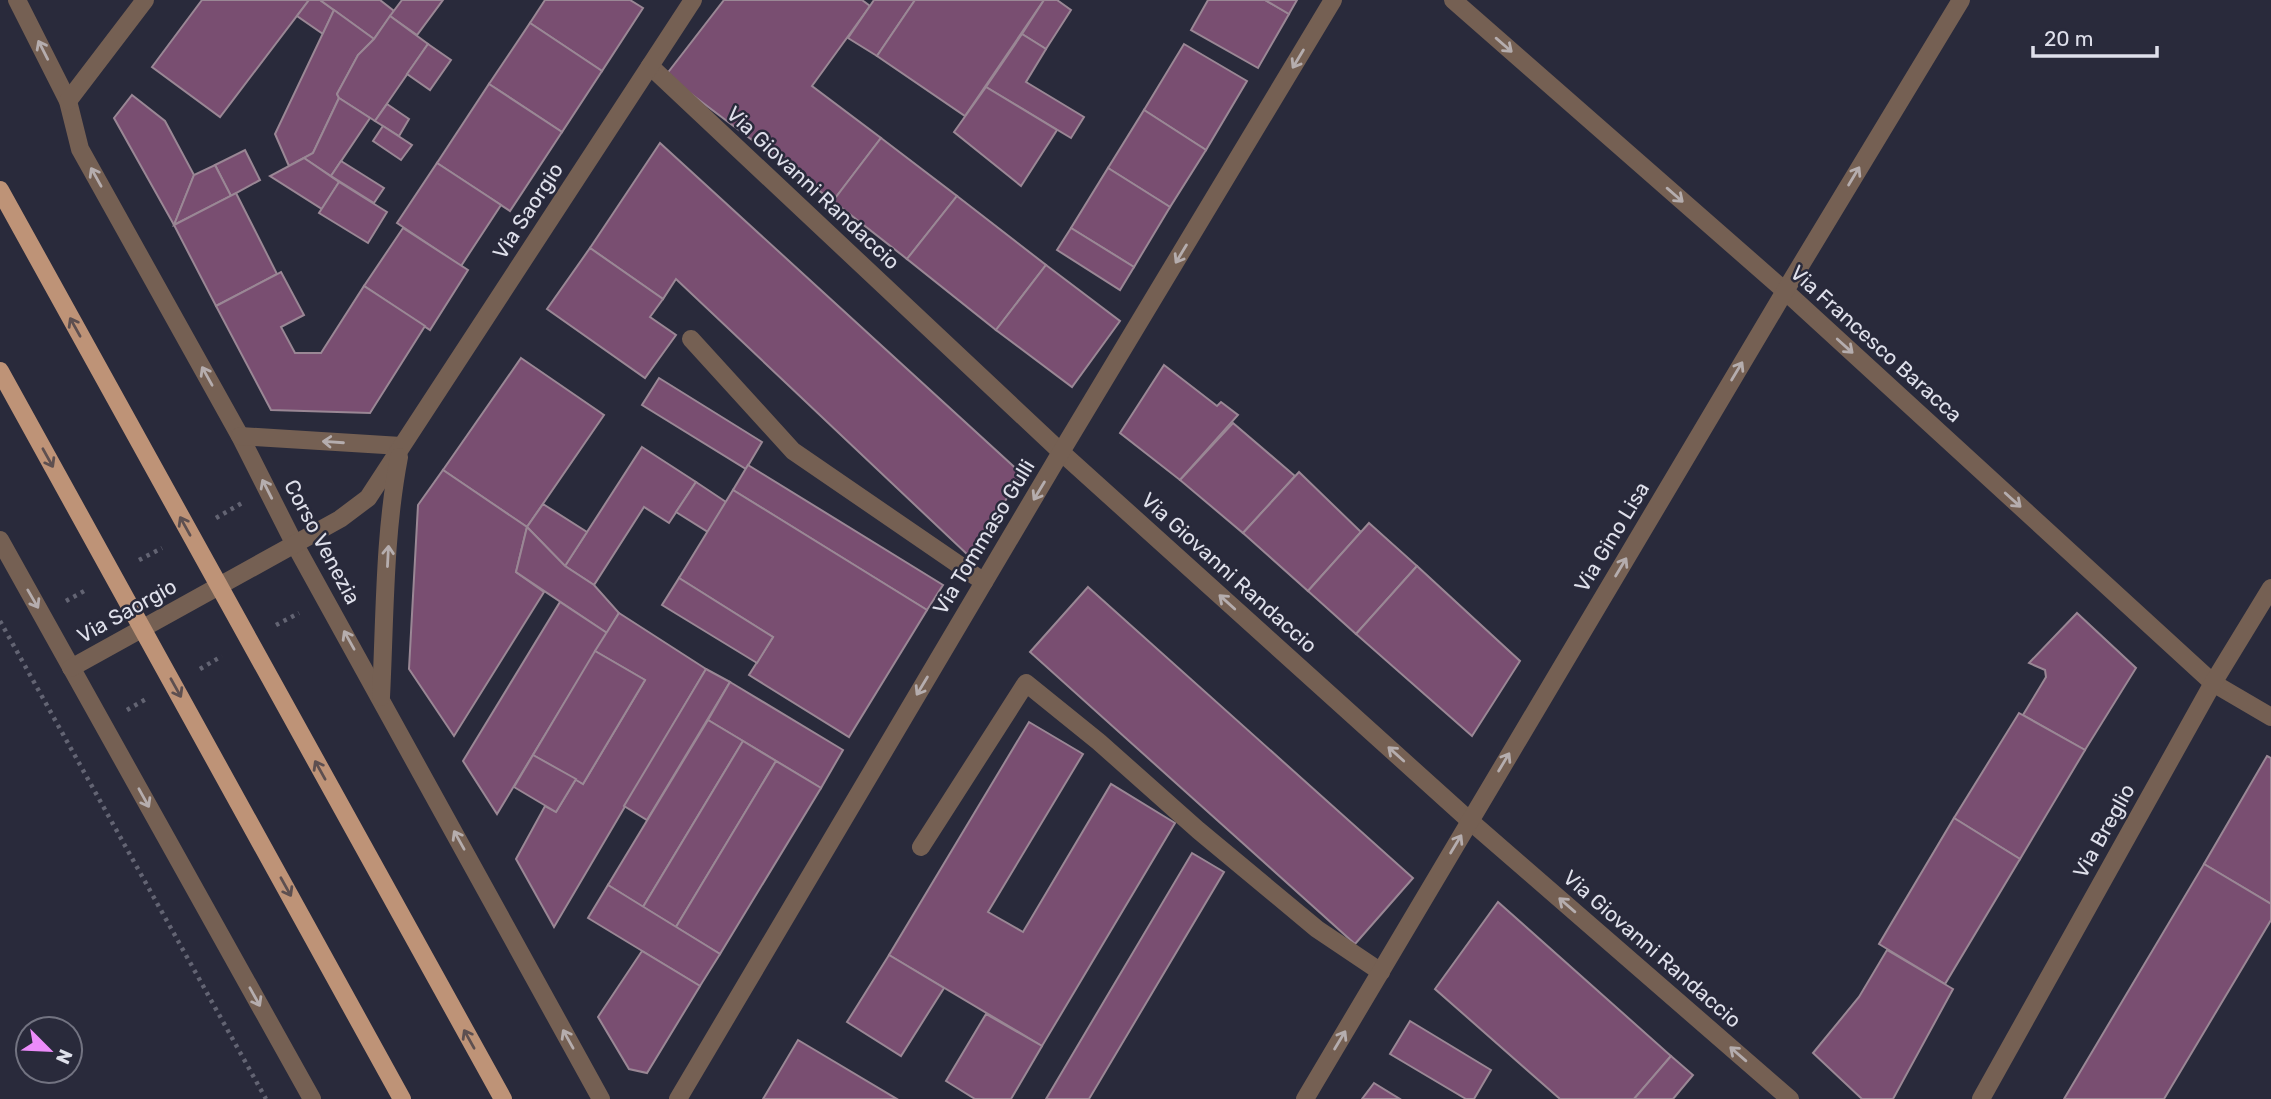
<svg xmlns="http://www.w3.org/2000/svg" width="2271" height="1099" viewBox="0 0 2271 1099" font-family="Rubik,sans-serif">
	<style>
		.building { fill: #794e71; stroke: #9a8795; stroke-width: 2 }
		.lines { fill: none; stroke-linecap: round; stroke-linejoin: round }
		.path { stroke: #636473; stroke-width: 4.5; stroke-dasharray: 3.5 5; stroke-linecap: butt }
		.minor { stroke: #756053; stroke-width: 18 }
		.major { stroke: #be9377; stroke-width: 18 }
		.oneway { stroke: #b5adae }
		.oneway2 { stroke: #5d4f50 }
		.labels { text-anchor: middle; stroke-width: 5; stroke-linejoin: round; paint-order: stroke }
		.street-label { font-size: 21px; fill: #dfe0eb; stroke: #292a3b }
	</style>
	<rect width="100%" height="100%" fill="#292a3b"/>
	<g class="building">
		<polygon points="202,0 309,0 220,117 152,67"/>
		<polygon points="309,0 320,0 334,10 323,34 297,16"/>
		<polygon points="320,0 380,0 394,11 374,39"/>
		<polygon points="402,0 443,0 417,35 390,16"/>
		<polygon points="545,0 630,0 643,8 602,71 530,23"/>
		<polygon points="724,0 862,0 870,6 812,86 881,138 833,201 666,75"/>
		<polygon points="874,0 915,0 877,56 848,38"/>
		<polygon points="915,0 1044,0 965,116 877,56"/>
		<polygon points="1044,0 1057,0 1071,10 1046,49 1022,34"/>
		<polygon points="1208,0 1265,0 1289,14 1258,68 1191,30"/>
		<polygon points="1265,0 1297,0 1289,14"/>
		<polygon points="334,10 374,39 358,55 337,94 339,98 313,153 289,166 275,134"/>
		<polygon points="390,16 428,44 375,121 339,98 337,94 358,55 374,39"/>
		<polygon points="530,23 602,71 562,132 489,84"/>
		<polygon points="1022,34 1046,49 1026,82 1084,117 1071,138 986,87"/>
		<polygon points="428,44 451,60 430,90 407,74"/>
		<polygon points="1184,44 1247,81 1206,150 1144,110"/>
		<polygon points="489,84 562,132 510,211 437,163"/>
		<polygon points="986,87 1057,130 1021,186 954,132"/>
		<polygon points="132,95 165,121 194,175 174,225 114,118"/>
		<polygon points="339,98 370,118 331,176 304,158 313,153"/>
		<polygon points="387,104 409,119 399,136 375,121"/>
		<polygon points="1144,110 1206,150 1170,207 1108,168"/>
		<polygon points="383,126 412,145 401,160 373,141"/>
		<polygon points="881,138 957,196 907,259 833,201"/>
		<polygon points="660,143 1022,474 970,557 676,279 663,299 590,248"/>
		<polygon points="245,150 260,180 231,196 215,165"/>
		<polygon points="304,158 339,182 322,209 270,176"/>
		<polygon points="341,161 384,188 374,203 331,176"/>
		<polygon points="437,163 501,205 461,266 397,223"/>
		<polygon points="215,165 231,196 174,225 194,175"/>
		<polygon points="1108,168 1170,207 1134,267 1071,228"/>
		<polygon points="339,182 387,212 368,243 319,213"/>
		<polygon points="236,193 277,274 216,306 174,225"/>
		<polygon points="957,196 1046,265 996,330 907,259"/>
		<polygon points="403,228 468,270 430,330 364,286"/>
		<polygon points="1071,228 1134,267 1120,290 1057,250"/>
		<polygon points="590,248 663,299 650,317 676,335 645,378 547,309"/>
		<polygon points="1046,265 1120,321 1072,387 996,330"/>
		<polygon points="281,272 304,315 281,327 295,353 321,353 364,286 425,326 370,413 271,410 216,306"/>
		<polygon points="521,358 604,415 527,527 443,470"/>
		<polygon points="1164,365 1217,406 1221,402 1238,415 1180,480 1120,433"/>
		<polygon points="659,378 762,442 746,469 642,405"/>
		<polygon points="1233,423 1295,476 1243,533 1180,480"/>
		<polygon points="642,447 696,482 669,523 644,507 594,585 565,566"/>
		<polygon points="748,465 943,585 927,610 733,490"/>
		<polygon points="443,470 527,527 516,572 544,592 454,736 409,669 418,505"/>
		<polygon points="1299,472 1361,532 1308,591 1243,533"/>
		<polygon points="696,482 726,502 708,532 676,512"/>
		<polygon points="733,490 927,610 849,737 749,675 773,637 679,578"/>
		<polygon points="543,504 587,532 565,566 527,527"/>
		<polygon points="1369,523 1417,566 1356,634 1308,591"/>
		<polygon points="527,527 565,566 594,585 619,613 607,633 516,572"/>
		<polygon points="1417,566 1520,661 1472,736 1356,634"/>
		<polygon points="679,578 773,637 757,663 662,605"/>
		<polygon points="1088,587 1413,878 1355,944 1030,652"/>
		<polygon points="560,602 607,633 497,814 463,761"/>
		<polygon points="619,613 706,669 554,927 516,859 545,806 556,812 576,779 583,784 645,680 595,651"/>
		<polygon points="2077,613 2136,668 2085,750 2023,715 2046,677 2045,670 2029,663"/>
		<polygon points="595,651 645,680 583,784 533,755"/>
		<polygon points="706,669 730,682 647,820 624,806"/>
		<polygon points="730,682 843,750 821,788 708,720"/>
		<polygon points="2019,713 2085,750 2020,859 1954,818"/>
		<polygon points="708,720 743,741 643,907 608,885"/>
		<polygon points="1029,722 1083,754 988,912 1023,932 1111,784 1175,823 1042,1046 889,955"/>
		<polygon points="743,741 776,761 676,927 643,907"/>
		<polygon points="533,755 576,779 556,812 514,787"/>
		<polygon points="2267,756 2271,758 2271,904 2204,864"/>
		<polygon points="776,761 821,788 720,954 676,927"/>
		<polygon points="1954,818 2020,859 1945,984 1879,944"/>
		<polygon points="1192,853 1224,872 1089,1099 1046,1099"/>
		<polygon points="2204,864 2271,904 2271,920 2164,1099 2064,1099"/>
		<polygon points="608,885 720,954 700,986 588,918"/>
		<polygon points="1498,902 1671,1056 1634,1099 1560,1099 1435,989"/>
		<polygon points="1887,950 1953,989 1893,1099 1862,1099 1813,1053 1859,997"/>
		<polygon points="642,951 700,986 647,1073 629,1069 598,1017"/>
		<polygon points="889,955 944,988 901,1056 847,1022"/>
		<polygon points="986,1014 1042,1046 1011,1099 975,1099 946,1081"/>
		<polygon points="1410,1021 1491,1070 1474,1099 1466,1099 1390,1054"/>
		<polygon points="798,1040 897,1099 763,1099"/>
		<polygon points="1671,1056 1693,1075 1673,1099 1634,1099"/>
		<polygon points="1374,1083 1400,1099 1362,1099"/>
	</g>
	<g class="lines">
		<g class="path">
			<polyline points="216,518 242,503"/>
			<polyline points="139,560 162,548"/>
			<polyline points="66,601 86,590"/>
			<polyline points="0,621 266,1099"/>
			<polyline points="276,625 299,613"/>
			<polyline points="200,669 222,656"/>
			<polyline points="127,710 146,699"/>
		</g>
		<g class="minor">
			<polyline points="17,0 68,101 80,149 240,436 294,543 601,1099"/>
			<polyline points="1453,0 1785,291 2213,683 2271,717"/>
			<polyline points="650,66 1061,452 1470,821 1790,1099"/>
			<polyline points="68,101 145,0"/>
			<polyline points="691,339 793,451 984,582"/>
			<polyline points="240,436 401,446"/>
			<polyline points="0,540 312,1099"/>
			<polyline points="71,668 340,519 368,498 693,0"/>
			<path d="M381 697C385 617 384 535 399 457"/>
			<polyline points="921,847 1026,683 1099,742 1198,830 1317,929 1381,972"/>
			<polyline points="678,1099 1061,452 1333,0"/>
			<polyline points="1305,1099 1785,291 1961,0"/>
			<polyline points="1981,1099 2213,683 2271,588"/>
		</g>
		<g class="major">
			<polyline points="0,190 503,1099"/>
			<polyline points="0,371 402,1099"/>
		</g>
	</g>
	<defs><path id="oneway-shaft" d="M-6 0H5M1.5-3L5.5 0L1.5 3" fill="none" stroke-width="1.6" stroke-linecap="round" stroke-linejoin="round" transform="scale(1.75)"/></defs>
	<g class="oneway">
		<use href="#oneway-shaft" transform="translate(1504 45) rotate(41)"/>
		<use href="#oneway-shaft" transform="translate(43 50) rotate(-117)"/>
		<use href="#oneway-shaft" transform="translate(1298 59) rotate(121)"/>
		<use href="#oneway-shaft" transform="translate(1854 176) rotate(-59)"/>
		<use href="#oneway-shaft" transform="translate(96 177) rotate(-119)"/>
		<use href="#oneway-shaft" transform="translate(1675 195) rotate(41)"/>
		<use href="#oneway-shaft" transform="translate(1181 254) rotate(121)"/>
		<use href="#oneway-shaft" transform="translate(1845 346) rotate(42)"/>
		<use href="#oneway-shaft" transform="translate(1737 371) rotate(-59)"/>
		<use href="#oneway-shaft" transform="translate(207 376) rotate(-119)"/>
		<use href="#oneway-shaft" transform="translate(333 442) rotate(-176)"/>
		<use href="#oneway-shaft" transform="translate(267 489) rotate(-117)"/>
		<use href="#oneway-shaft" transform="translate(1039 491) rotate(121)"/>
		<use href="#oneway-shaft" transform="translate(2013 500) rotate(42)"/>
		<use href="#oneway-shaft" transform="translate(388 556) rotate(-87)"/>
		<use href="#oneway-shaft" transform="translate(1621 567) rotate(-59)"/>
		<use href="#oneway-shaft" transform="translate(33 599) rotate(60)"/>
		<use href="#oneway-shaft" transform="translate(1227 602) rotate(-138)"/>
		<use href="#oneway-shaft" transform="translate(349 640) rotate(-119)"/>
		<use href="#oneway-shaft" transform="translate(922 686) rotate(121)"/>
		<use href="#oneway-shaft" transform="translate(1396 754) rotate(-138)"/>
		<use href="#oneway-shaft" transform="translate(1504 762) rotate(-59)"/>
		<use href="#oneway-shaft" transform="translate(144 798) rotate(61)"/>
		<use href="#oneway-shaft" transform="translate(459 840) rotate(-119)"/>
		<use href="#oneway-shaft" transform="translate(1456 844) rotate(-59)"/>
		<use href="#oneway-shaft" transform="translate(1567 905) rotate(-139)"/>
		<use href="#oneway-shaft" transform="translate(255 997) rotate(61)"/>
		<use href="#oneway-shaft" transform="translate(568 1039) rotate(-119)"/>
		<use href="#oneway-shaft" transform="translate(1340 1040) rotate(-59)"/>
		<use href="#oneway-shaft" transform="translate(1738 1054) rotate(-139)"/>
	</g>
	<g class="oneway2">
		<use href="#oneway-shaft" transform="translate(75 327) rotate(-119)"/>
		<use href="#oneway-shaft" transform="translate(48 458) rotate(61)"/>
		<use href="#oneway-shaft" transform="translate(185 526) rotate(-119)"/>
		<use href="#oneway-shaft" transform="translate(176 688) rotate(61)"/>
		<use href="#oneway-shaft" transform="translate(320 770) rotate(-119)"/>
		<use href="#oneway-shaft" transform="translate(286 887) rotate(61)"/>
		<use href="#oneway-shaft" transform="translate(469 1039) rotate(-119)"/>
	</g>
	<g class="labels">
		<g class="street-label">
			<text transform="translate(813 188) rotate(43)" y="7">Via Giovanni Randaccio</text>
			<text transform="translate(528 211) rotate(-57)" y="7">Via Saorgio</text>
			<text transform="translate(1876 344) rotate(42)" y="7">Via Francesco Baracca</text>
			<text transform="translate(984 537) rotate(-59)" y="7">Via Tommaso Gulli</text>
			<text transform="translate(1612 537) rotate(-59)" y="7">Via Gino Lisa</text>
			<text transform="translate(322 542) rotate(62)" y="7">Corso Venezia</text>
			<text transform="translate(1229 573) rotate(42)" y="7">Via Giovanni Randaccio</text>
			<text transform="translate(127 611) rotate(-29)" y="7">Via Saorgio</text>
			<text transform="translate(2104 831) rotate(-61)" y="7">Via Breglio</text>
			<text transform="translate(1652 949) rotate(41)" y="7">Via Giovanni Randaccio</text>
		</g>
	</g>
	<g transform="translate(49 1050) rotate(114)"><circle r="33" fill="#292a3b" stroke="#727381" stroke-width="2"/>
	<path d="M0-5L12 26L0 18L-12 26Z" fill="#ec8cfa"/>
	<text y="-10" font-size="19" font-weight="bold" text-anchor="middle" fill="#dfe0eb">N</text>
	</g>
	<path d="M2033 46v10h124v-10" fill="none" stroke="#dfe0eb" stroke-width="3.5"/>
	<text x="2044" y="46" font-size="21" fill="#dfe0eb" stroke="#292a3b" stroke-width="5" paint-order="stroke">20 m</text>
</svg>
